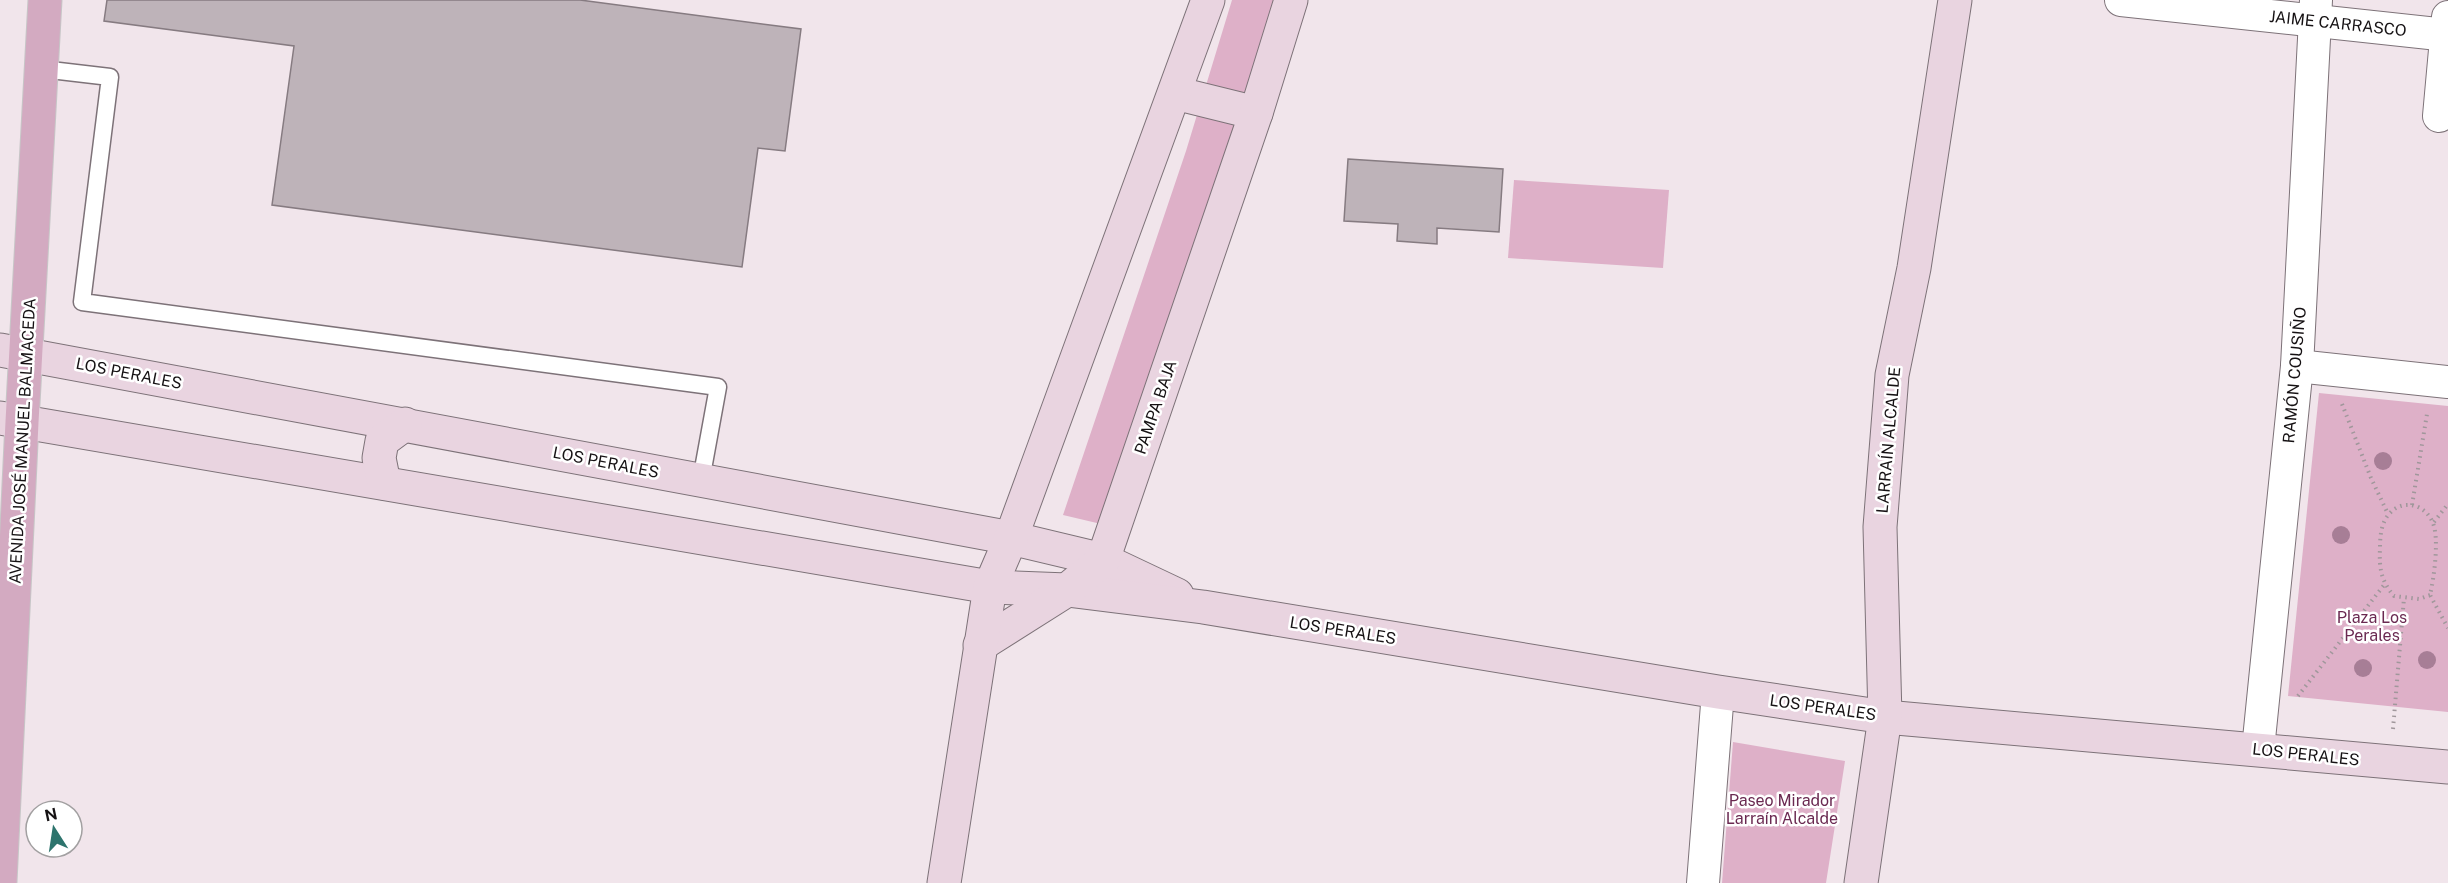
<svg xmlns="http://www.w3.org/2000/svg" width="2448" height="883" viewBox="0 0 2448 883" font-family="'Public Sans',sans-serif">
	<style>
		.green { fill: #deb0c8 }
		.building { fill: #beb3b9; stroke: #867b81; stroke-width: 1.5 }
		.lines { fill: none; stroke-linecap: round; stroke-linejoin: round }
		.lane-casing { stroke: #7d7278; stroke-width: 19 }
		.street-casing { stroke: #7d7278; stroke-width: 34 }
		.secondary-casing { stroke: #7d7278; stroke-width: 35 }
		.primary-casing { stroke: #c7c6c7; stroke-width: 35 }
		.path { stroke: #a0979b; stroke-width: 4; stroke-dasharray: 1.5 4.5; stroke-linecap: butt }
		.lane { stroke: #fff; stroke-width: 16 }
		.street { stroke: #fff; stroke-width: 32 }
		.secondary { stroke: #e9d4e0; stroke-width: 33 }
		.primary { stroke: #d3aac1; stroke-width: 33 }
		.tree { fill: #a77e96 }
		.labels { text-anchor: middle; stroke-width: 5; stroke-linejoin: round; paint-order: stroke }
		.street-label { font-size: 16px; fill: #161214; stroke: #fff }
		.park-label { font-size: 16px; fill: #6a2951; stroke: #fff }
	</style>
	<rect width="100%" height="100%" fill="#f1e5eb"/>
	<g class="green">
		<polygon points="1232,0 1274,0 1118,528 1063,515 1186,151"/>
		<polygon points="1514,180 1669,190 1663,268 1508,258"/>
		<polygon points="2319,393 2448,406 2448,712 2288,696"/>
		<polygon points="1733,742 1845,761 1826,883 1722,883"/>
	</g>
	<g class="building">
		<polygon points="107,0 580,0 801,29 785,151 758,148 742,267 272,205 294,46 104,21"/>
		<polygon points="1348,159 1503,169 1499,232 1437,228 1437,244 1397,241 1398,224 1344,221"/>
	</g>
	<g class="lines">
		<g class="lane-casing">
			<polyline id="lane" points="42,69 110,77 82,302 718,387 701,480"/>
		</g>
		<g class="street-casing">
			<g id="street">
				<polyline points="2121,0 2448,35"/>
				<polyline points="2439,116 2448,17"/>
				<polyline points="2297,366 2448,382"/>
				<polyline points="2258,749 2297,366 2316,0"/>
				<polyline points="1703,883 1718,692"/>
			</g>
		</g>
		<g class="secondary-casing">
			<g id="secondary">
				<polyline points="1175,93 1256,113"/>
				<polyline points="0,350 1011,538 1103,560 1177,595"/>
				<polyline points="0,418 990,587 1067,590 1203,607 1718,692 1885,717 2448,767"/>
				<polyline points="384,483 379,458 382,441 405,424"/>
				<polyline points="980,645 1067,590 1103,560 1256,113 1291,0"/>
				<polyline points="944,883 990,587 1011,538 1208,0"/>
				<polyline points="1861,883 1885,717 1880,527 1892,375 1914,268 1955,0"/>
			</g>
		</g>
		<g class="primary-casing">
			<polyline id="primary" points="0,882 22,422 45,0"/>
		</g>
		<g class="path">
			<polyline points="2342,404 2371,478 2388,514"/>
			<polyline points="2412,505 2427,414"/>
			<polyline points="2434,522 2448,504"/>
			<path d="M2430 595 2419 599 2394 596C2381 581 2379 568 2380 548 2380 537 2381 522 2390 513 2403 499 2424 504 2432 521 2440 536 2434 578 2430 595L2448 628"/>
			<polyline points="2298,696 2384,585"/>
			<polyline points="2393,729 2404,598"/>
		</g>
		<use href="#lane" class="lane"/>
		<use href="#street" class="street"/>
		<use href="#secondary" class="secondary"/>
		<use href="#primary" class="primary"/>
	</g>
	<g class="tree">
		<circle cx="2383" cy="461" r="9"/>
		<circle cx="2341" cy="535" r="9"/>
		<circle cx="2427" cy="660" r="9"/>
		<circle cx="2363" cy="668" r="9"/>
	</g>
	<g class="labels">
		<g class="street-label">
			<text transform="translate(2338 23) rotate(6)" y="6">JAIME CARRASCO</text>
			<text transform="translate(129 373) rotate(11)" y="6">LOS PERALES</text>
			<text transform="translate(2294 375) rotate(-85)" y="6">RAMÓN COUSIÑO</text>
			<text transform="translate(1155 407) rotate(-71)" y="6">PAMPA BAJA</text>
			<text transform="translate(1888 440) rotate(-85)" y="6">LARRAÍN ALCALDE</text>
			<text transform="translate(22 441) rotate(-87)" y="6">AVENIDA JOSÉ MANUEL BALMACEDA</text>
			<text transform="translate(606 462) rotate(11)" y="6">LOS PERALES</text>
			<text transform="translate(1343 630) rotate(9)" y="6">LOS PERALES</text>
			<text transform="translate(1823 707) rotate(8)" y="6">LOS PERALES</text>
			<text transform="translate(2306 754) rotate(6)" y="6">LOS PERALES</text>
		</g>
		<g class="park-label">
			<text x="2372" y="623">Plaza Los<tspan x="2372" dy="18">Perales</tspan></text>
			<text x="1782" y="806">Paseo Mirador<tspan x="1782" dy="18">Larraín Alcalde</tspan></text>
		</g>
	</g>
	<g transform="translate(54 829) rotate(348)"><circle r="28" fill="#ffffff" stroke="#a2a0a1" stroke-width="1.5"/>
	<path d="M0-4.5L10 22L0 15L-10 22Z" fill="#2d746d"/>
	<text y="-9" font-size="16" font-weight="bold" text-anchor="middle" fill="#161214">N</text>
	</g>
</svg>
